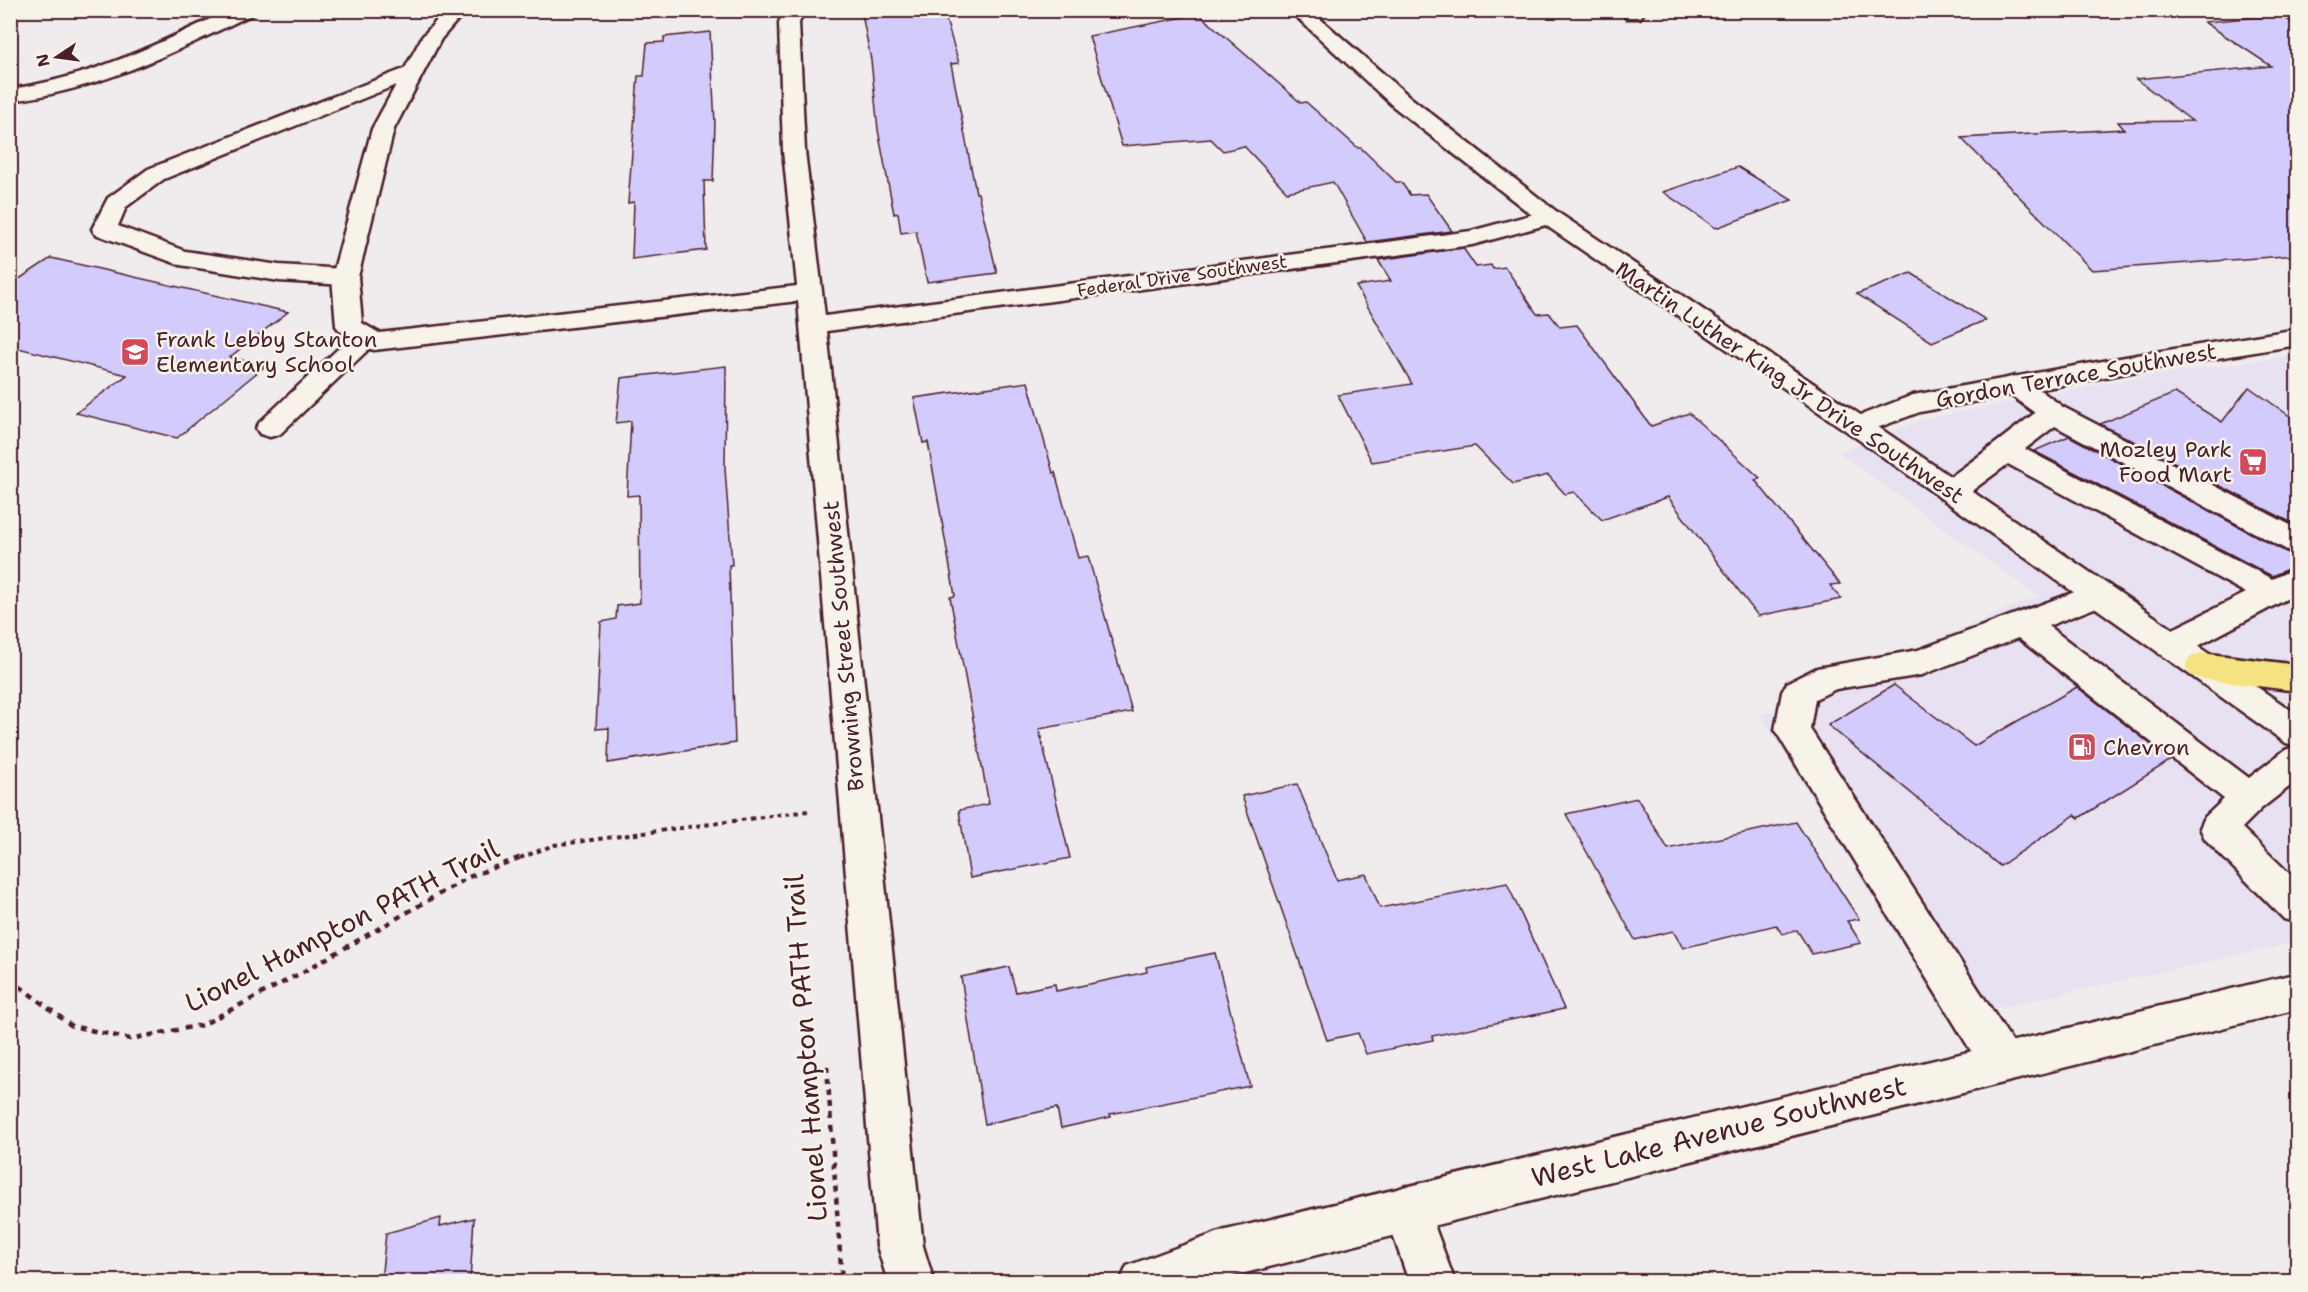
<svg xmlns="http://www.w3.org/2000/svg" width="2308" height="1292" viewBox="0 0 2308 1292" font-family="'Shantell Sans',sans-serif">
	<style>
		.built { fill: #e8e1f1 }
		.building { fill: #d4cbfd; stroke: #4a1f2b; stroke-width: 1.5 }
		.lines { fill: none; stroke-linecap: round; stroke-linejoin: round }
		.service-casing { stroke: #4a1f2b; stroke-width: 5 }
		.minor-casing { stroke: #4a1f2b; stroke-width: 5 }
		.tertiary-casing { stroke: #4a1f2b; stroke-width: 5 }
		.secondary-casing { stroke: #4a1f2b; stroke-width: 5 }
		.motorway-casing { stroke: #4a1f2b; stroke-width: 5 }
		.path-far1 { stroke: #4a1f2b; stroke-width: 4; stroke-dasharray: 4.5 4.5; stroke-linecap: butt }
		.path { stroke: #4a1f2b; stroke-width: 4.5; stroke-dasharray: 6 6; stroke-linecap: butt }
		.service { fill: #f7f3e8; fill-rule: evenodd }
		.minor { fill: #f7f3e8; fill-rule: evenodd }
		.tertiary { fill: #f7f3e8; fill-rule: evenodd }
		.secondary { fill: #f7f3e8; fill-rule: evenodd }
		.motorway { fill: #f5e382; fill-rule: evenodd }
		.labels { text-anchor: middle; stroke-width: 5; stroke-linejoin: round; paint-order: stroke }
		.far-street-label { font-size: 18px; fill: #4a1f2b; stroke: #f7f3e8 }
		.poi-label { font-size: 22px; fill: #4a1f2b; stroke: #f7f3e8; text-anchor: start }
		.street-label { font-size: 22px; fill: #4a1f2b; stroke: #f7f3e8 }
		.near-street-label { font-size: 27px; fill: #4a1f2b; stroke: #f7f3e8 }
	</style>
	<rect width="100%" height="100%" fill="#f0ebec"/>
	<filter id="ink" filterUnits="userSpaceOnUse"><feTurbulence type="fractalNoise" baseFrequency=".0167" numOctaves="2"/><feDisplacementMap in="SourceGraphic" scale="12" xChannelSelector="R" yChannelSelector="G"/><feConvolveMatrix kernelMatrix="1 2 1 2 8 2 1 2 1" color-interpolation-filters="sRGB"/></filter>
	<g filter="url(#ink)">
		<polygon class="built" points="2297,355 2297,942 1947,1019 1761,715 2038,596 1839,453 1923,419 2138,377"/>
		<g class="building">
			<polygon points="898,10 943,10 959,63 951,64 976,193 978,193 997,273 927,282 916,231 901,233 898,213 894,214 878,130 871,60 862,14"/>
			<polygon points="1199,14 1301,103 1306,102 1358,148 1361,148 1396,182 1401,182 1410,195 1426,194 1452,231 1367,242 1333,182 1287,192 1244,146 1223,151 1211,139 1122,146 1089,36"/>
			<polygon points="2280,15 2298,26 2298,255 2092,270 1961,138 2124,129 2118,122 2192,121 2136,79 2271,66 2204,22"/>
			<polygon points="710,32 715,123 713,181 704,181 706,250 632,259 634,202 628,203 638,76 644,76 647,43 664,42 664,37"/>
			<polygon points="1738,167 1792,200 1716,228 1663,192"/>
			<polygon points="1463,248 1476,267 1491,265 1493,269 1505,267 1537,314 1549,313 1560,327 1577,325 1651,426 1689,413 1760,478 1755,480 1840,584 1830,585 1841,599 1758,616 1668,497 1602,520 1574,492 1565,494 1548,475 1513,484 1475,446 1372,462 1338,395 1412,384 1356,286 1391,281 1378,260"/>
			<polygon points="51,258 288,312 230,357 265,366 177,438 76,413 127,375 10,346 10,285"/>
			<polygon points="1911,273 1986,320 1932,342 1857,294"/>
			<polygon points="726,366 725,469 732,565 729,565 735,743 608,763 609,728 596,729 601,622 616,619 617,606 640,603 639,495 627,496 631,421 616,423 621,378"/>
			<polygon points="1028,382 1053,473 1055,472 1078,558 1088,556 1132,712 1039,729 1070,858 970,878 959,810 989,804 950,597 955,596 928,442 923,443 914,398"/>
			<polygon points="2249,387 2298,422 2298,526 2100,424 2175,393 2222,422"/>
			<polygon points="2069,436 2286,552 2298,555 2298,561 2292,567 2272,576 2034,451"/>
			<polygon points="1894,685 1974,746 2077,687 2171,760 2079,818 2075,815 2000,866 1828,725"/>
			<polygon points="1297,784 1337,880 1366,874 1380,908 1507,883 1564,1009 1432,1036 1433,1040 1366,1054 1358,1033 1327,1040 1242,796"/>
			<polygon points="1637,798 1668,849 1796,822 1859,919 1847,921 1861,943 1812,954 1797,930 1782,934 1776,925 1683,948 1673,931 1635,940 1566,814"/>
			<polygon points="1215,953 1250,1086 1110,1114 1111,1117 1061,1128 1057,1108 985,1124 961,977 1009,967 1016,992 1055,984 1056,991 1147,972 1146,967"/>
			<polygon points="441,1218 440,1226 474,1218 470,1281 381,1281 386,1233"/>
		</g>
		<g class="lines">
			<g class="service-casing">
				<g id="service">
					<path d="M229 10H255L253 14C172 53 100 90 10 101V89C90 78 158 44 229 10Z"/>
					<polygon points="1621,10 1640,10 1643,14 1640,18 1626,18"/>
					<polygon points="414,65 421,67 424,71 421,75 164,179 126,207 118,226 185,251 279,265 345,269 354,272 358,277 354,282 345,285 279,281 180,265 95,234 92,229 108,198 148,169"/>
					<polygon points="366,329 375,331 379,337 375,343 280,434 270,437 260,434 256,428 260,422 357,331"/>
					<path d="M2015 376 2025 379 2063 407 2298 529V553L2287 550 2055 426 2025 449 2272 579 2298 567V593L2183 654 2171 657 2159 654 2155 645 2159 636 2246 593 2008 464 1962 498 1951 501 1940 498 1936 491 1940 484C1973 462 2003 437 2035 413L2005 391 2001 385 2005 379Z"/>
					<polygon points="2099,583 2110,586 2115,594 2110,602 2048,626 2249,778 2285,750 2298,746 2298,780 2262,808 2242,828 2298,882 2298,923 2284,919 2205,839 2200,828 2205,817 2224,799 2018,638 1922,675 1836,689 1815,699 1810,729 2017,1049 2023,1063 2017,1077 2002,1083 1987,1077 1775,730 1782,692 1787,683 1817,668 1918,650"/>
					<polygon points="1406,1186 1422,1192 1455,1282 1409,1282 1384,1208 1390,1192"/>
				</g>
			</g>
			<g class="minor-casing">
				<g id="minor">
					<path d="M446 10H466L441 39 394 129 358 277 362 323 379 333 797 286 783 151 779 23 784 10H804L799 23 805 151 825 316 1471 231 1549 210 1557 212 1561 217 1557 222 1472 245 827 331 923 1246 934 1282H888L877 1246 798 301 374 350C361 347 344 337 336 326L332 277 372 129 422 37Z"/>
					<polygon points="2298,329 2298,345 2131,372 1920,412 1858,435 1848,432 1844,426 1848,420 1913,395 2131,356"/>
				</g>
			</g>
			<g class="tertiary-casing">
				<polygon id="tertiary" points="2298,973 2298,1009 1209,1282 1120,1282 1127,1266 1222,1231"/>
			</g>
			<g class="secondary-casing">
				<polygon id="secondary" points="1289,10 1310,10 1410,97 1557,212 1868,420 2298,715 2298,746 2286,743 1848,432 1541,222 1394,107"/>
			</g>
			<g class="motorway-casing">
				<polygon id="motorway" points="2202,653 2298,665 2298,691 2202,679 2190,675 2185,666 2190,657"/>
			</g>
			<polyline class="path-far1" points="520,858 554,845 808,811"/>
			<g class="path">
				<polyline points="10,979 72,1026 130,1039 202,1025 301,973 469,877 524,856"/>
				<polyline points="827,1066 842,1282"/>
			</g>
			<use href="#service" class="service"/>
			<use href="#minor" class="minor"/>
			<use href="#tertiary" class="tertiary"/>
			<use href="#secondary" class="secondary"/>
			<use href="#motorway" class="motorway"/>
		</g>
	</g>
	<defs>
		<g id="school-square" transform="scale(1.5)"><rect x="-9" y="-9" width="18" height="18" rx="4" fill="#d1495b" stroke="#f7f3e8"/><path d="M0-5L7-2L0 1L-7-2ZM-4 1L0 2.5L4 1V4Q0 6-4 4Z" fill="#fff"/></g>
		<g id="supermarket-square" transform="scale(1.5)"><rect x="-9" y="-9" width="18" height="18" rx="4" fill="#d1495b" stroke="#f7f3e8"/><path d="M-6-5.5h2.5l.6 2H6L4.5 2H-2.5L-4.4-4H-6ZM-1.5 3.2a1.3 1.3 0 1 0 .1 0ZM3 3.2a1.3 1.3 0 1 0 .1 0Z" fill="#fff"/></g>
		<g id="fuel-square" transform="scale(1.5)"><rect x="-9" y="-9" width="18" height="18" rx="4" fill="#d1495b" stroke="#f7f3e8"/><path d="M-5.5-6h7V0h2V4h1.3V-2.5L3-4.5l.8-.8L6-3V5H2.5V1h-1V6h-7ZM-4.2-4.7v3.2H.2V-4.7Z" fill="#fff"/></g>
	</defs>
	<g fill-rule="evenodd">
		<use href="#school-square" x="135" y="352"/>
		<use href="#supermarket-square" x="2253" y="462"/>
		<use href="#fuel-square" x="2082" y="747"/>
	</g>
	<g class="labels">
		<g class="far-street-label">
			<text transform="translate(1182 276) rotate(-8)" y="6">Federal Drive Southwest</text>
		</g>
		<g class="poi-label">
			<text x="156" y="347">Frank Lebby Stanton<tspan x="156" dy="25">Elementary School</tspan></text>
			<text x="2232" y="457" text-anchor="end">Mozley Park<tspan x="2232" dy="25">Food Mart</tspan></text>
			<text x="2103" y="755">Chevron</text>
		</g>
		<g class="street-label">
			<text transform="translate(2076 375) rotate(-10)" y="8">Gordon Terrace Southwest</text>
			<text transform="translate(1790 382) rotate(34)" y="8">Martin Luther King Jr Drive Southwest</text>
			<text transform="translate(843 646) rotate(-95)" y="8">Browning Street Southwest</text>
		</g>
		<g class="near-street-label">
			<text transform="translate(342 926) rotate(-27)" y="9">Lionel Hampton PATH Trail</text>
			<text transform="translate(806 1048) rotate(-94)" y="9">Lionel Hampton PATH Trail</text>
			<text transform="translate(1719 1132) rotate(-14)" y="9">West Lake Avenue Southwest</text>
		</g>
	</g>
	<rect width="2308" height="1292" fill="none" stroke="#f7f3e8" stroke-width="36"/>
	<rect x="18" y="18" width="2272" height="1256" fill="none" stroke="#4a1f2b" stroke-width="2" filter="url(#ink)"/>
	<g transform="translate(57 57) rotate(257)" stroke="#f7f3e8" stroke-width="4.5" paint-order="stroke">
	<path d="M0-4.5L10 22L0 15L-10 22Z" fill="#4a1f2b"/>
	<text y="-9" font-size="16" font-weight="bold" text-anchor="middle" fill="#4a1f2b">N</text>
	</g>
</svg>
